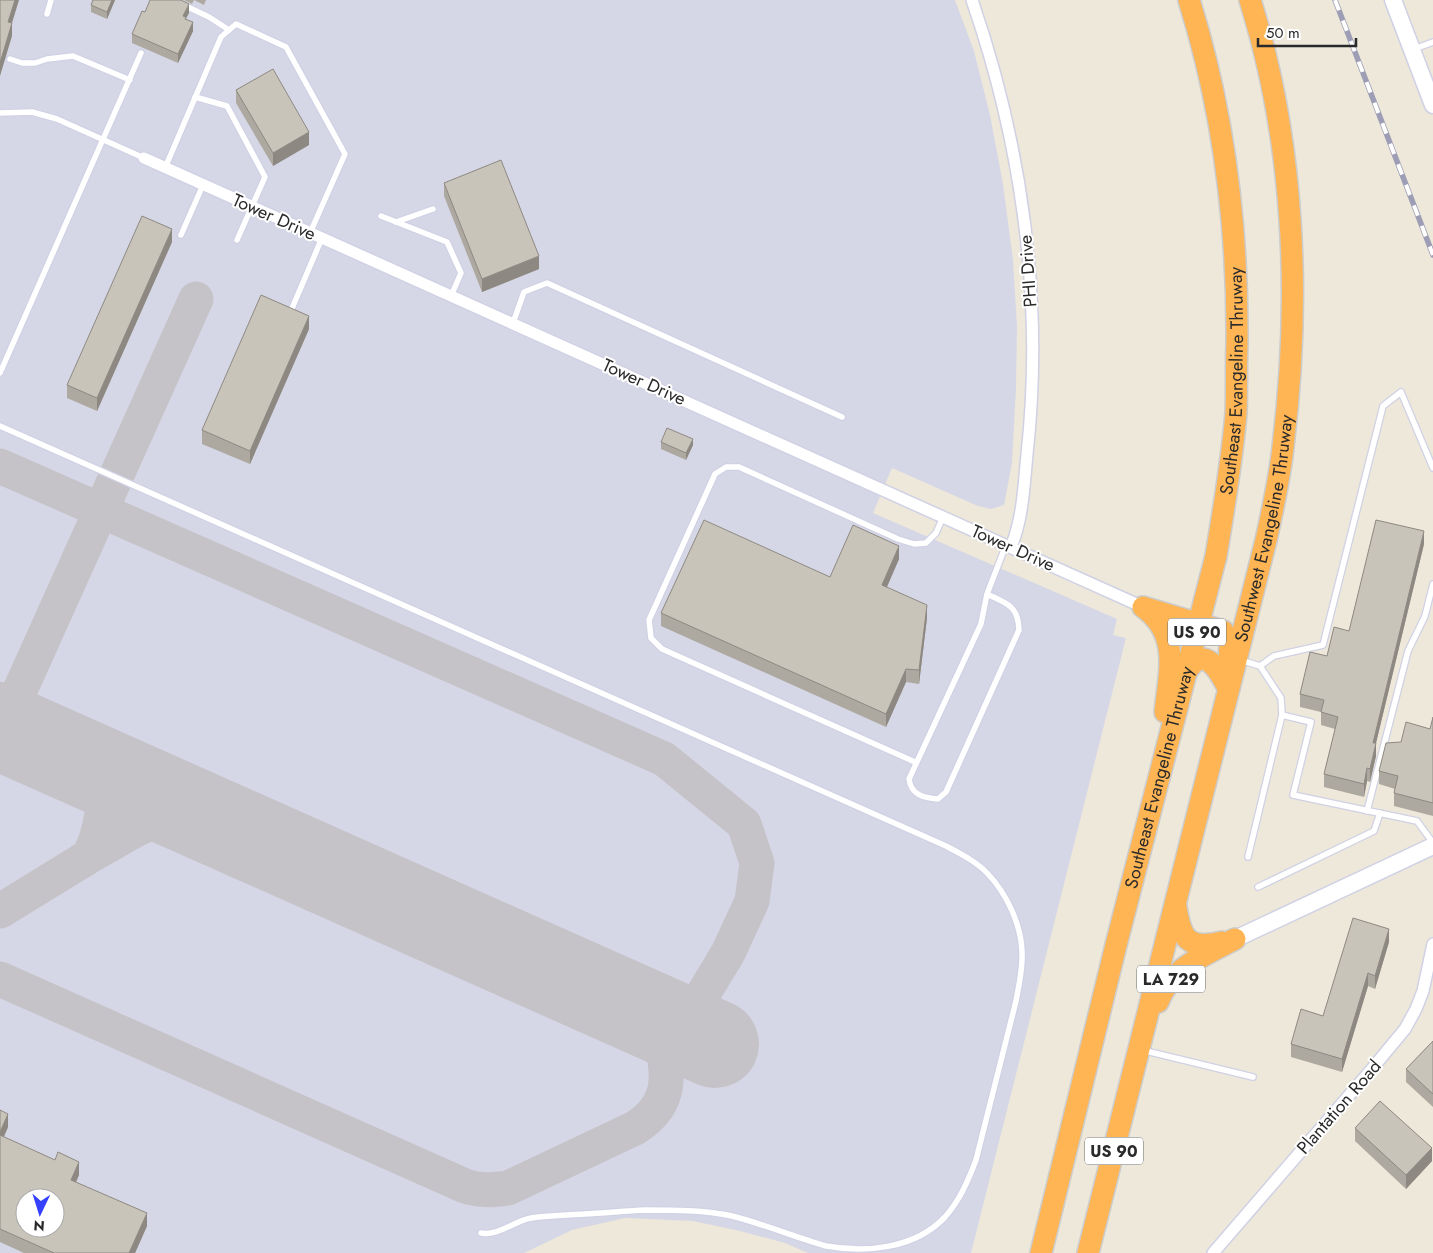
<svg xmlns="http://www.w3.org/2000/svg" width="1433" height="1253" viewBox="0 0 1433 1253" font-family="Jost,sans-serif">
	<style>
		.airport { fill: #d6d7e6; fill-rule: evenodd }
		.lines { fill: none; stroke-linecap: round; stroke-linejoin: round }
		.taxiway { stroke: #c5c2c8; stroke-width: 35 }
		.runway { stroke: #c5c2c8; stroke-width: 88 }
		.lane-casing { stroke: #d0d1e4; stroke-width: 8 }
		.street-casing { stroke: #d0d1e4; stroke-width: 14 }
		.secondary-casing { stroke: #d0d1e4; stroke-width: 19 }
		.highway-casing { stroke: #ccc; stroke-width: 24 }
		.lane { stroke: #fff; stroke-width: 5.5 }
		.street { stroke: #fff; stroke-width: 11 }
		.secondary { stroke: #fff; stroke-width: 16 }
		.highway { stroke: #ffb554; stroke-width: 21 }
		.rail-casing { stroke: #9d9db6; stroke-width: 5.5 }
		.rail { stroke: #fff; stroke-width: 4; stroke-dasharray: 11; stroke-linecap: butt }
		.wall { fill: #ada9a0 }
		.shaded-wall { fill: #8d8982 }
		.building { fill: #c9c4ba; stroke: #8d8982; fill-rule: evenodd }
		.labels { text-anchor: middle; stroke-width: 4; stroke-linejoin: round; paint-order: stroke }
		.shield { fill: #fff; stroke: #6a6a6a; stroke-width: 1 }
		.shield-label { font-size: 16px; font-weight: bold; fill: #2a2a2a }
		.street-label { font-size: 18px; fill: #2a2a2a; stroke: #fff }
	</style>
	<rect width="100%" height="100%" fill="#ede8da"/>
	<path class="airport" d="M0 0H955L974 51 990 115 1003 184 1013 260 1017 327 1016 389 1012 463 1004 505 991 509 978 506 892 468 873 513 1117 619 1113 635 1126 638 971 1253H808L785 1243 740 1231 693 1221 625 1218 572 1230 524 1253H0ZM25 1198H55V1228H25Z"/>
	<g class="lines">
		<g class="taxiway">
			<path d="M0 466 664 759 744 824 757 863 752 901 728 953 699 1001 656 1018C665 1061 681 1100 635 1128L508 1188C493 1190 480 1191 465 1186L0 979"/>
			<polyline points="3,728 196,299"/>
			<path d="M74 759C84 770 97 782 101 798 105 812 97 842 89 855 87 858 83 860 80 862"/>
			<polyline points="0,911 88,857 137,829 150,823 177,817 211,820"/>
		</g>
		<polyline class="runway" points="0,726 715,1044"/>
		<g class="lane-casing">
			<g id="lane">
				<polyline points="173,0 209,17 229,30"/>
				<polyline points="47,14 51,0"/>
				<polyline points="1414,49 1433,42"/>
				<polyline points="10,59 22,63 35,63 47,59 73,56 130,80"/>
				<polyline points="195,97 227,106 265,177 237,240"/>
				<polyline points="0,113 32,112 57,119 144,158"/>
				<polyline points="165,168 221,37 236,24 286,47 345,154 310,233"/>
				<polyline points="381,216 447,242 461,273 451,296"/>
				<polyline points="396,222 433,209"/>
				<polyline points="181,235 203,185"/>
				<polyline points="290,313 322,238"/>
				<polyline points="513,323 524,292 547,283 842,417"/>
				<polyline points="0,373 141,53"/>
				<path d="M0 426 946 846C961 854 977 862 988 874 1007 894 1021 925 1022 951 1023 968 1019 985 1016 1001L976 1160C968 1181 960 1200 945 1217 915 1249 866 1253 826 1246 794 1237 764 1224 732 1216 706 1210 672 1210 645 1210 625 1211 604 1213 584 1214 567 1215 549 1215 531 1218 514 1221 499 1236 481 1233"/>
				<path d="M987 594C1007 604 1018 605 1019 630L946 792 938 799C924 798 911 795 909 779L981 624 987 594 1006 545"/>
				<polyline points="1240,660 1260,666 1281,698 1282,715 1311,722 1293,795 1417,821 1433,843"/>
				<polyline points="1260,666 1274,656 1323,645 1383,406 1401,392 1433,468"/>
				<polyline points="915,762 662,649 651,638 649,620 715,474 726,467 739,467 898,539 914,544 926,543 936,533 943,517"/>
				<polyline points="1367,811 1408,651 1425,616 1433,584"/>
				<polyline points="1248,857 1282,715"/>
				<polyline points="1258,887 1374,831 1380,813"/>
				<polyline points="1142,1050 1253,1077"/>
			</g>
		</g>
		<g class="street-casing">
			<g id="street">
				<path d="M972 0C1022 145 1044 301 1027 454 1024 485 1023 518 1011 547"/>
				<polyline points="144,158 1143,607"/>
				<polyline points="1213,1253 1371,1070 1405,1029 1416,1009 1423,991 1433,944"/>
			</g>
		</g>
		<g class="secondary-casing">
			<g id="secondary">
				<polyline points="1393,0 1433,105"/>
				<polyline points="1235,939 1433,846"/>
			</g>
		</g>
		<g class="highway-casing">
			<g id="highway">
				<path d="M1143 607C1181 634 1169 673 1165 712"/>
				<polyline points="1146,608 1223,631 1230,643 1229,662"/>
				<path d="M1187 671C1203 645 1217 667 1226 684"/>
				<path d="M1176 907C1181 939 1188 950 1222 942"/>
				<path d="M1158 1002C1171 967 1204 956 1235 939"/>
				<path id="s1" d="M1041 1253 1116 945 1216 556C1224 508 1232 461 1236 413 1237 390 1236 367 1237 344 1238 228 1224 112 1189 0"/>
				<path id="s2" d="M1088 1253 1267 536C1273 507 1280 477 1283 447 1301 299 1295 143 1250 0"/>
			</g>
		</g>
		<use href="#lane" class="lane"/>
		<use href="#street" class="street"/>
		<use href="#secondary" class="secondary"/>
		<use href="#highway" class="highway"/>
		<g class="rail-casing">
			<polyline id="rail" points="1335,0 1433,255"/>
		</g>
		<use href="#rail" class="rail"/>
	</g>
	<g class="wall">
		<polygon points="93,0 115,0 107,19 91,12 91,5"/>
		<polygon points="184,0 206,0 204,5 194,0 192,4"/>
		<polygon points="145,12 189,13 186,19 193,31 178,63 132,43 132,34"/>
		<polygon points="236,90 309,145 273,166 236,103"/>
		<polygon points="444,183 539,269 482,292 444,196"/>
		<polygon points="172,242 97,411 67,398 67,385"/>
		<polygon points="309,329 250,464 202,444 202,430"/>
		<polygon points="661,442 693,445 686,460 661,449"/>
		<polygon points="1424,544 1376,743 1376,756 1370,782 1367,781 1364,797 1324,787 1324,774 1335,729 1321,725 1321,712 1300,707 1300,694 1327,656"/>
		<polygon points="899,559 887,587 927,618 919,684 906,682 886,727 661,626 661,613 830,577"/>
		<polygon points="1433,717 1433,816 1394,806 1394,793 1395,789 1379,784 1379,771 1401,742 1430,729"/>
		<polygon points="1389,942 1375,989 1368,986 1342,1072 1291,1057 1291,1044 1323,1016"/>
		<polygon points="1433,1041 1433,1107 1406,1082 1406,1069"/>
		<polygon points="0,1110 8,1127 4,1137 79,1175 76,1182 147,1226 135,1253 24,1253 0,1242"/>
		<polygon points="1355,1128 1432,1161 1406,1189 1355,1141"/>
	</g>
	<g class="shaded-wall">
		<polygon points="15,0 19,0 12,23 12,36 0,76 0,63 8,22"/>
		<polygon points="112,0 115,0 107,19 107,12"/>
		<polygon points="189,4 189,13 186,18 186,26 183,16"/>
		<polygon points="193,22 193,31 178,63 178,54"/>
		<polygon points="309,132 309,145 273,166 273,153"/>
		<polygon points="172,229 172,242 97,411 97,398"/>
		<polygon points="539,256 539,269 482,292 482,279"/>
		<polygon points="309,316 309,329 250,464 250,451"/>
		<polygon points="693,439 693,445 686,460 686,453"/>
		<polygon points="1424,531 1424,544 1376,743 1376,756 1370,782 1370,769 1373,743"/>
		<polygon points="899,546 899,559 882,598 882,585"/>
		<polygon points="927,605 927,618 919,684 919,670"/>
		<polygon points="906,669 906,682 886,727 886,714"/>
		<polygon points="1367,768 1367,781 1364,797 1364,784"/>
		<polygon points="1389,929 1389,942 1375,989 1375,976"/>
		<polygon points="1368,973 1368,986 1342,1072 1342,1059"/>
		<polygon points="8,1114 8,1127 0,1145 0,1132"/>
		<polygon points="1432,1148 1432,1161 1406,1189 1406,1175"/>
		<polygon points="79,1162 79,1175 71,1193 71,1180"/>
		<polygon points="147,1213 147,1226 135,1253 129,1253"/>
	</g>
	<g class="building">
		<polygon points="0,0 15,0 8,22 12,23 0,63"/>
		<polygon points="93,0 112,0 107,12 91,5"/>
		<polygon points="150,0 181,0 189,4 183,16 186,17 185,19 193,22 178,54 132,34 142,11 145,12"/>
		<polygon points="273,69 309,132 273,153 236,90"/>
		<polygon points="501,160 539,256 482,279 444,183"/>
		<polygon points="142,216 172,229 97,398 67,385"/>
		<polygon points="261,295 309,316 250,451 202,430"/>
		<polygon points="667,428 693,439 686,453 661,442"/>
		<polygon points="704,520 830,577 853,525 899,546 882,585 927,605 919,670 906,669 886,714 661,613"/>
		<polygon points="1376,520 1424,531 1373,743 1376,743 1370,769 1367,768 1364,784 1324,774 1338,717 1321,712 1324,700 1300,694 1310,652 1327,656 1334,627 1349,631"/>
		<polygon points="1433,717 1433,803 1394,793 1398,776 1379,771 1386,743 1401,742 1406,722 1430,729"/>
		<polygon points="1353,918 1389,929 1375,976 1368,973 1342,1059 1291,1044 1301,1009 1323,1016"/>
		<polygon points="1433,1041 1433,1094 1406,1069"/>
		<polygon points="1380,1101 1432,1148 1406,1175 1355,1128"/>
		<polygon points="0,1110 8,1114 0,1132"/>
		<path d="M0 1135 55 1160 58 1152 79 1162 71 1180 147 1213 129 1253H54L0 1229ZM25 1198H55V1228H25Z"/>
	</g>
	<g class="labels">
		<g class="shield">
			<rect x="1168" y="618.5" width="58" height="27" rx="4"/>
			<rect x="1137" y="965.5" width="68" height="27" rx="4"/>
			<rect x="1085" y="1137.5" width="58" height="27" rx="4"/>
		</g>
		<g class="shield-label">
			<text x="1197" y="638">US 90</text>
			<text x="1171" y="985">LA 729</text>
			<text x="1114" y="1157">US 90</text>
		</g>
		<g class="street-label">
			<text transform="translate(274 217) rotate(24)" y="6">Tower Drive</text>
			<text transform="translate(1028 271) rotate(-94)" y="6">PHI Drive</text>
			<text dy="6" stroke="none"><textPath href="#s1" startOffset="895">Southeast Evangeline Thruway</textPath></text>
			<text transform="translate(644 382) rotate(24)" y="6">Tower Drive</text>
			<text dy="6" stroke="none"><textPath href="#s2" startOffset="746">Southwest Evangeline Thruway</textPath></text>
			<text transform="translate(1013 548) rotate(24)" y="6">Tower Drive</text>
			<text dy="6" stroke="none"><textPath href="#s1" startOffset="490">Southeast Evangeline Thruway</textPath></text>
			<text transform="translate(1339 1107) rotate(-49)" y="6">Plantation Road</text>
		</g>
	</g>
	<g transform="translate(40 1213) rotate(184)"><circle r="24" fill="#ffffff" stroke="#aaaaaa"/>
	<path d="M0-4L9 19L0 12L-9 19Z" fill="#3640ff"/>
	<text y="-8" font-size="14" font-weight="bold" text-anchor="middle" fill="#2a2a2a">N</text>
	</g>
	<path d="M1258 38v8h98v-8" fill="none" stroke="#2a2a2a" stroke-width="2.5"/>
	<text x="1266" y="38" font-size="15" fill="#2a2a2a" stroke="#ffffff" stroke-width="4" paint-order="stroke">50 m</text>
</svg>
